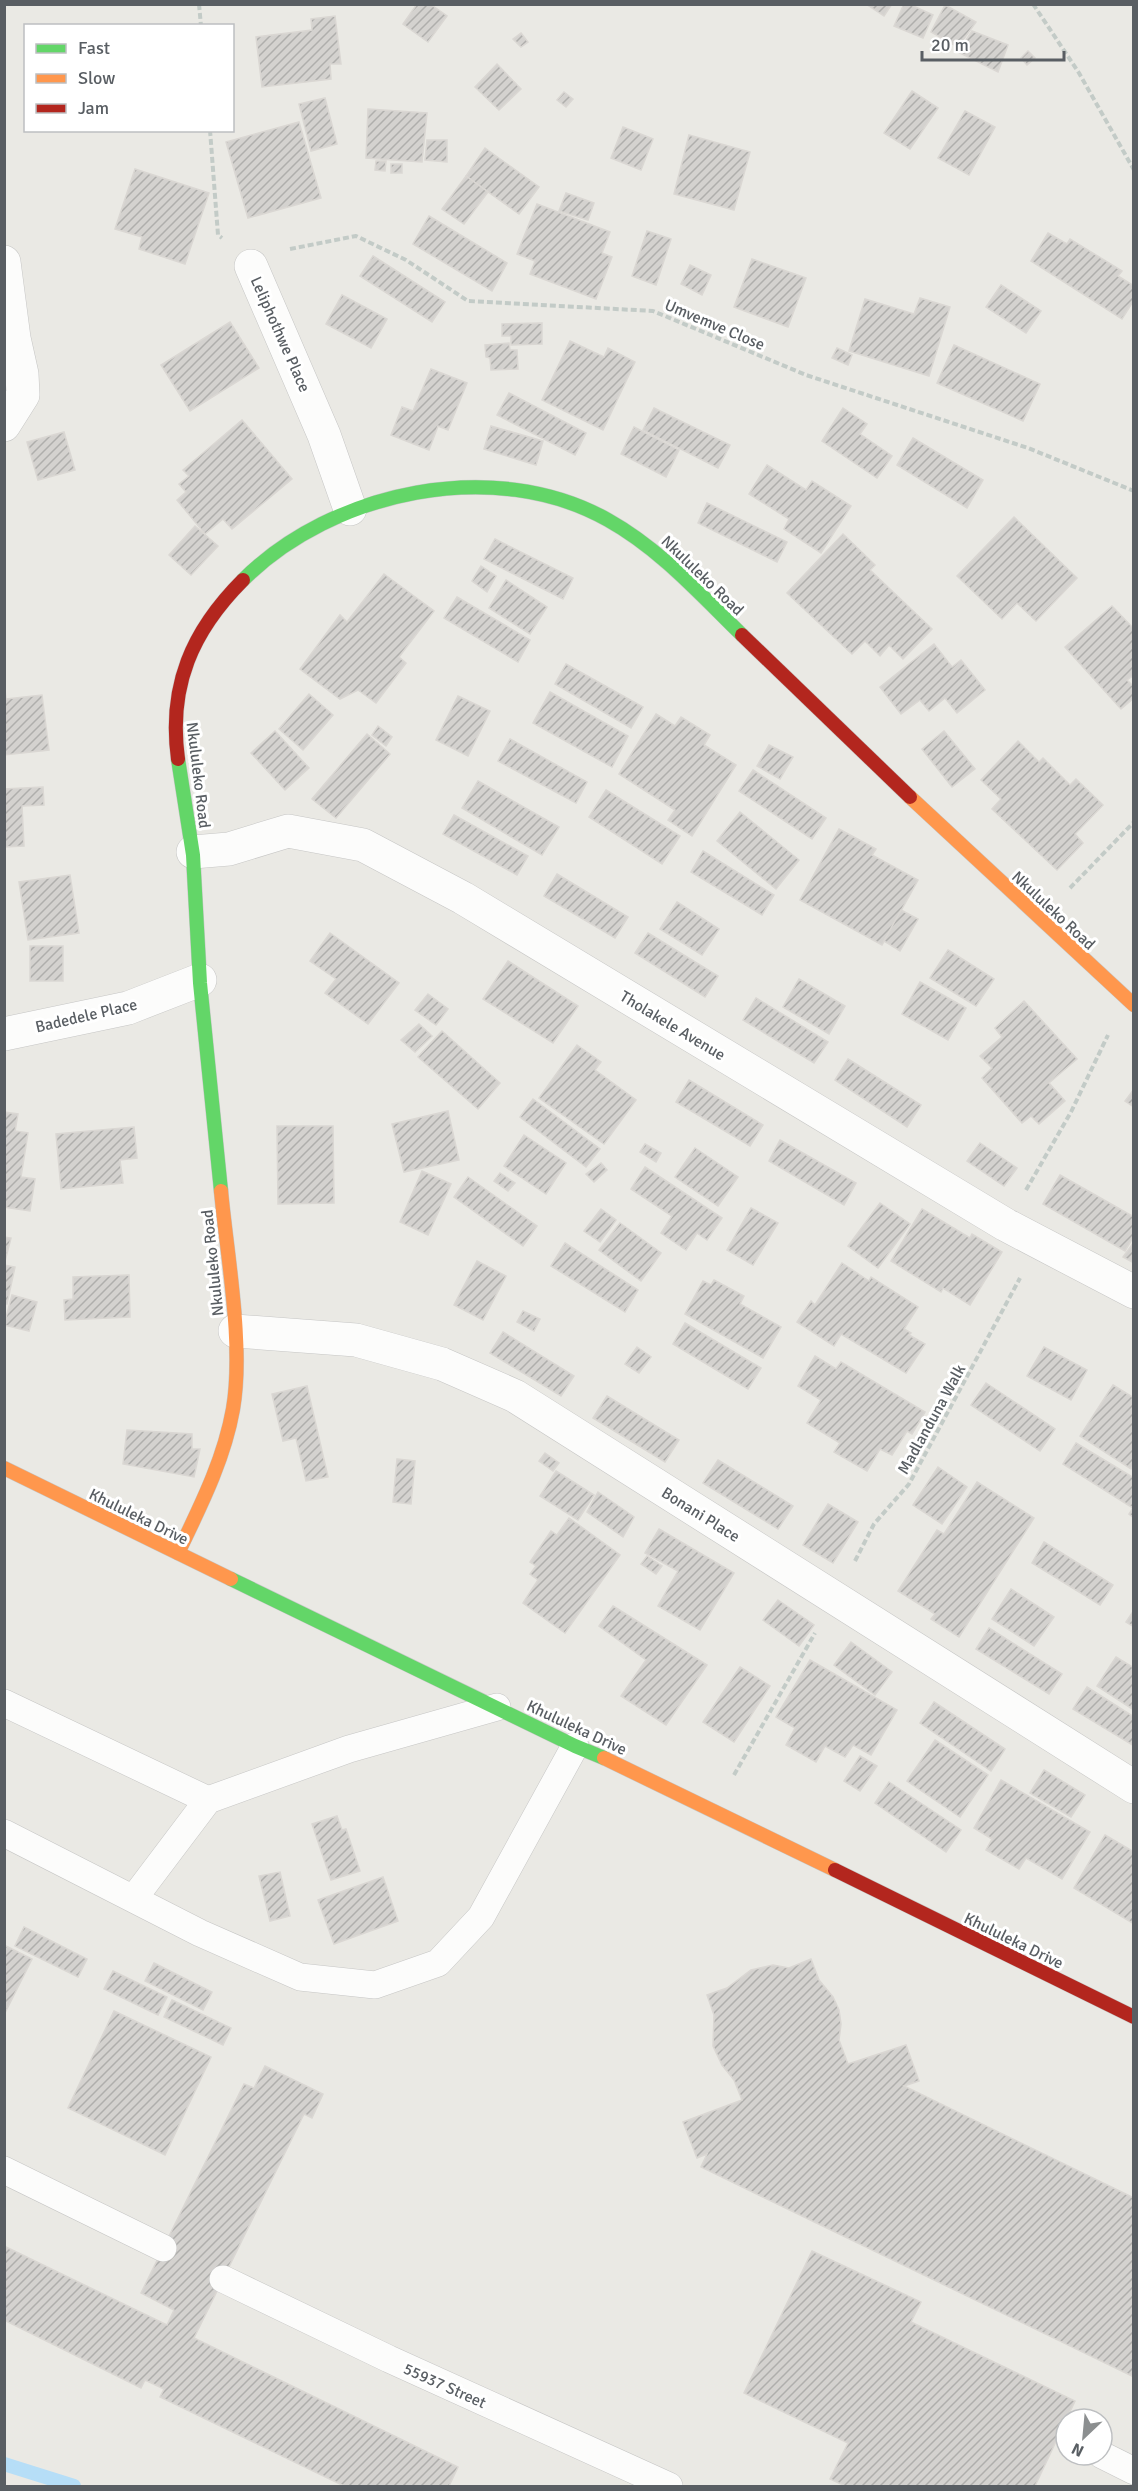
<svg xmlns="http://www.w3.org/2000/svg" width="1138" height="2491" viewBox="0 0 1138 2491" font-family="Signika,sans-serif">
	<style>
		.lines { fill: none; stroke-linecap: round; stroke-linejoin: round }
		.stream { stroke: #b6def7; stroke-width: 14 }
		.building { fill: url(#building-hatch); stroke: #dad7d3; stroke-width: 1.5 }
		.lane-casing { stroke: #c6c6c5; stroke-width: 28 }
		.street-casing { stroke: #c6c6c5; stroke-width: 34 }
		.fast-casing { stroke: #c6c7c6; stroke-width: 15 }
		.slow-casing { stroke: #c6c7c6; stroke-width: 15 }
		.jam-casing { stroke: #c6c7c6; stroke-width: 15 }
		.path { stroke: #c3cbc7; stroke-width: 4; stroke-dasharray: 6 3; stroke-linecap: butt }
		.lane { stroke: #fcfcfb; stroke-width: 27 }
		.street { stroke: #fcfcfb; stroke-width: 33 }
		.fast { stroke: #63d668; stroke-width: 14 }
		.slow { stroke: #ff974d; stroke-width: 14 }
		.jam { stroke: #b3261e; stroke-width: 14 }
		.labels { text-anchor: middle; stroke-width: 6; stroke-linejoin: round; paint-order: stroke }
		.street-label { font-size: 16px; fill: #595e63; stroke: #fff }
	</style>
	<defs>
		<pattern id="building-hatch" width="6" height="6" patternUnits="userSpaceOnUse" patternTransform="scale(1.5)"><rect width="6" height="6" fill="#d4d2cf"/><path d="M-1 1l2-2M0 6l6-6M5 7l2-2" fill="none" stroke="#afaeac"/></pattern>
	</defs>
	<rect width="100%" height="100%" fill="#eae9e4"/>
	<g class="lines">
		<polyline class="stream" points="4,2464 74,2486"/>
	</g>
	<g class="building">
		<polygon points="417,4 430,4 447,16 428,42 403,24"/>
		<polygon points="866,4 892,4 884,16"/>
		<polygon points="904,4 909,4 933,15 923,38 894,26"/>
		<polygon points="945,5 976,22 958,47 931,32"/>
		<polygon points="335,16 341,64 330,64 331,79 262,87 256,37 312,30 311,19"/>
		<polygon points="972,31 1008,45 998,72 958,52"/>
		<polygon points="521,33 528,42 521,47 513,39"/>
		<polygon points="1028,51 1035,58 1027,65 1021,58"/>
		<polygon points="497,64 521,89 499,110 475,87"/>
		<polygon points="912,91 938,108 910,149 884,133"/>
		<polygon points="564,92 573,99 566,107 557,100"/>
		<polygon points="325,98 337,144 311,151 299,104"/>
		<polygon points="368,109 427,113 422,162 366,158"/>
		<polygon points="965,111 995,127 969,175 938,158"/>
		<polygon points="299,122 321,198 248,218 226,142"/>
		<polygon points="623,127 653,139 641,170 611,158"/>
		<polygon points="689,135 750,152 734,210 674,194"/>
		<polygon points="427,140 447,140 447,162 425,160"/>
		<polygon points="485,148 539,187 519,214 466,176"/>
		<polygon points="376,161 386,161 385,171 375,170"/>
		<rect x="391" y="164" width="11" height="9"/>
		<polygon points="135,169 209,193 185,264 139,249 142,237 115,229"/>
		<polygon points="466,176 488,192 464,224 442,209"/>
		<polygon points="566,193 594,203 588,220 559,211"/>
		<polygon points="537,204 610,232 602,253 612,257 596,299 530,274 535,261 517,254"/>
		<polygon points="429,216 507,263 492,291 413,244"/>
		<polygon points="647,231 671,239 656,285 632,276"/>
		<polygon points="1048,233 1067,244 1070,239 1122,271 1118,276 1134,286 1134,300 1122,319 1031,261"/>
		<polygon points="373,256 445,302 432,322 360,276"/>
		<polygon points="752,259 806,278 788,327 734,307"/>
		<polygon points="690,265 711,275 702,295 681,284"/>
		<polygon points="1001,285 1041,311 1026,333 986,307"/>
		<polygon points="342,295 387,319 371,348 326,324"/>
		<polygon points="920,298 950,307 929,376 849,351 865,299 914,314"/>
		<polygon points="230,322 259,368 190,411 161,365"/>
		<polygon points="542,323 542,344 511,345 511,336 502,336 502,324"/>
		<polygon points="570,341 604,357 608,348 635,362 603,430 542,400"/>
		<polygon points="509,343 510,350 517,350 518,369 491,370 490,358 486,357 485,345"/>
		<polygon points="954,345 1040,384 1023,421 937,383"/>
		<polygon points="837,348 852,355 848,365 832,358"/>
		<polygon points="431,369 467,383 448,430 438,426 429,450 391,435 402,407 413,411"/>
		<polygon points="509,393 586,433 575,455 497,415"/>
		<polygon points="654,408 730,445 718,468 643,430"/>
		<polygon points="843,408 867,424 860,434 892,456 877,478 822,441"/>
		<polygon points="242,420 292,479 232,529 223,519 205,534 177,500 186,492 179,484 189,476 183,470"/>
		<polygon points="491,426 543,441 536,465 484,449"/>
		<polygon points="634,427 679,450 666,477 621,454"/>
		<polygon points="64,432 75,470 38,480 27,442"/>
		<polygon points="913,438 983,480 967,508 897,465"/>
		<polygon points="767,465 806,490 812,481 851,506 821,553 784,529 789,519 749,494"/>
		<polygon points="707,503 787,542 777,562 698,523"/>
		<polygon points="1014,517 1077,578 1036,621 1017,603 1002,619 957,576"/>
		<polygon points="195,526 218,546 191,575 169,555"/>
		<polygon points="843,534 875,565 870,570 932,629 903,659 889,645 880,656 865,641 852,654 787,593"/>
		<polygon points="495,539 573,578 563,599 484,559"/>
		<polygon points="481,566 496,576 487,592 472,581"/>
		<polygon points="384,574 434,611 399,657 406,663 376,703 358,690 340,699 300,669 340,615 347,622"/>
		<polygon points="506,580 547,607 530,634 489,608"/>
		<polygon points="457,597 530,640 518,662 444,618"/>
		<polygon points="1112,606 1134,629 1134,675 1127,680 1134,687 1134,698 1121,709 1065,647"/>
		<polygon points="934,644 952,667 961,660 985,690 957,713 945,698 929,711 920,700 901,714 880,687"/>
		<polygon points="566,664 643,707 631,728 555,684"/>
		<polygon points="4,681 6,699 42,695 49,750 4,755"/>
		<polygon points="550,692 628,736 612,767 533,723"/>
		<polygon points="309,694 333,715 303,750 279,729"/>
		<polygon points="458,696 490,711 468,756 436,740"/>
		<polygon points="656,714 675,726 681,717 710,735 704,745 736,765 692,836 668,820 675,810 619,774"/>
		<polygon points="378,726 392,737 386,746 372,735"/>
		<polygon points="275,731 309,768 285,790 251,753"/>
		<polygon points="944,731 975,769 952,787 922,749"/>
		<polygon points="367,734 390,754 336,818 312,799"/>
		<polygon points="510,739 587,782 576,803 498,761"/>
		<polygon points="1018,741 1039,762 1043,758 1070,785 1076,779 1103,805 1075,834 1083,843 1057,870 992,809 1001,799 981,780"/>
		<polygon points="769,745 793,757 780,779 757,766"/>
		<polygon points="753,770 826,818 812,839 739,791"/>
		<polygon points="478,781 559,827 542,855 462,808"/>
		<polygon points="43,787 44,805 22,806 24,846 4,847 4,789"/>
		<polygon points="606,790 680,836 662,864 589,817"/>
		<polygon points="740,812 799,860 776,889 717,841"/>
		<polygon points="454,815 528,856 517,875 443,834"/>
		<polygon points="839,829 876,849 872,855 918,880 882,945 800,900"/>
		<polygon points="703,851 774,895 762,915 691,872"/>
		<polygon points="557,874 628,917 615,938 544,896"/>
		<polygon points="70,875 79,933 28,940 19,882"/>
		<polygon points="677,902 719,929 702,955 660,929"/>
		<polygon points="901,910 918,919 900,951 884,941"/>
		<polygon points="330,933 399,983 368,1024 325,993 336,979 310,961"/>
		<polygon points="648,933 718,976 705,997 635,953"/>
		<rect x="30" y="946" width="33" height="35"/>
		<polygon points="948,950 994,979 976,1006 930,978"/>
		<polygon points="508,961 578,1006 553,1043 483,999"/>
		<polygon points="799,979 845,1006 829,1034 783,1007"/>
		<polygon points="920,982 966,1008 948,1040 902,1014"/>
		<polygon points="428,994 448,1009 436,1025 415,1010"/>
		<polygon points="756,998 828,1042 814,1063 743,1020"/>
		<polygon points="1024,1001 1077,1059 1049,1083 1065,1101 1039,1124 1031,1116 1022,1123 982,1078 992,1068 980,1056 1002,1037 995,1028"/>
		<polygon points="419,1024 432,1036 415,1052 401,1040"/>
		<polygon points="442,1031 500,1083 478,1109 418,1057"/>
		<polygon points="577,1045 601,1062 595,1070 636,1100 604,1144 539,1098"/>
		<polygon points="848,1059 921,1105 907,1127 835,1080"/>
		<polygon points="689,1080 763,1125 750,1146 676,1102"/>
		<polygon points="1134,1089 1134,1107 1125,1101"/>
		<polygon points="533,1099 600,1149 586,1167 520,1117"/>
		<polygon points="448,1111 459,1160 404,1172 392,1124"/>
		<polygon points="4,1112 18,1114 15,1131 28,1133 21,1177 35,1179 30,1211 4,1207"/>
		<polygon points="277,1126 333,1126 334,1203 278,1204"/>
		<polygon points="134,1127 137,1158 120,1160 123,1183 61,1189 56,1134"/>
		<polygon points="524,1135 566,1163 546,1194 504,1166"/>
		<polygon points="780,1140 856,1183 844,1205 769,1161"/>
		<polygon points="980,1143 1017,1168 1004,1186 967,1161"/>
		<polygon points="645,1144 661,1153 656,1162 640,1152"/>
		<polygon points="695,1148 738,1177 718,1206 675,1177"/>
		<polygon points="601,1163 607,1170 594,1182 586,1174"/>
		<polygon points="645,1167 722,1218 707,1240 697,1233 686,1250 661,1233 672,1216 631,1189"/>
		<polygon points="422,1171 451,1184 428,1235 400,1222"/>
		<polygon points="500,1173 515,1183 508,1191 494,1181"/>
		<polygon points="1060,1175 1134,1217 1134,1236 1125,1251 1043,1204"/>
		<polygon points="468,1177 537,1226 523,1246 454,1197"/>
		<polygon points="880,1203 910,1224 878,1268 848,1246"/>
		<polygon points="751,1208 778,1223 753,1265 727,1250"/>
		<polygon points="601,1209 616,1220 600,1242 584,1231"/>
		<polygon points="922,1209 970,1238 972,1234 1002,1252 970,1305 943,1288 941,1292 891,1261"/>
		<polygon points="620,1223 661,1253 641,1281 599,1250"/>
		<polygon points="4,1237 11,1238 4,1265"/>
		<polygon points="1134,1242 1134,1263 1123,1257"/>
		<polygon points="565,1243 638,1290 625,1312 551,1266"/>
		<polygon points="477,1261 506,1276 483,1320 454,1305"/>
		<polygon points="842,1263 869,1281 871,1277 918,1307 904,1329 911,1333 909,1335 925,1344 906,1373 841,1334 834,1346 797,1322 811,1301 815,1305"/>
		<polygon points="4,1265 15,1267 7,1304 4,1304"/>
		<polygon points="129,1275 130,1317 65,1320 64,1300 73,1299 73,1277"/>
		<polygon points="714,1280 744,1296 740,1304 781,1327 763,1358 685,1314 703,1281 711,1285"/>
		<polygon points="12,1295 37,1302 29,1331 4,1325"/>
		<polygon points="523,1311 540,1319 534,1331 517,1322"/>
		<polygon points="685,1323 761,1368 748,1389 673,1344"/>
		<polygon points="503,1332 574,1376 561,1396 490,1353"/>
		<polygon points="637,1347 651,1357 639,1373 625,1364"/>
		<polygon points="1044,1347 1087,1370 1071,1400 1027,1376"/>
		<polygon points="815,1356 836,1369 841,1362 925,1412 912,1434 907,1431 892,1455 880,1449 867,1471 834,1452 840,1443 807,1423 821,1400 798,1386"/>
		<polygon points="986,1383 1055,1429 1040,1451 971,1405"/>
		<polygon points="1113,1385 1134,1398 1134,1463 1131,1469 1080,1436"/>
		<polygon points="307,1386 328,1477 306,1481 296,1438 283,1441 272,1394"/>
		<polygon points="607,1396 679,1440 665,1462 593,1418"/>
		<polygon points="127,1430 192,1434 192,1449 200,1449 194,1477 123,1464"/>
		<polygon points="1076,1443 1134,1478 1134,1518 1129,1514 1133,1508 1063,1464"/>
		<polygon points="545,1453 559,1463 553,1471 539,1461"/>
		<polygon points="397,1459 415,1461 411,1504 393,1502"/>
		<polygon points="718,1460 793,1506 778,1529 703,1483"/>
		<polygon points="938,1467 967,1487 942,1524 913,1505"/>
		<polygon points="556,1471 594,1495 578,1520 540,1496"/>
		<polygon points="977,1482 1034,1518 959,1637 931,1619 935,1614 898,1591 937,1530 944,1534"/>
		<polygon points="598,1492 634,1517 623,1537 587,1512"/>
		<polygon points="828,1504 858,1522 833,1563 803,1545"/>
		<polygon points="569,1518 620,1555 565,1633 523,1603 538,1580 530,1574 536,1566 530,1562 551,1531 557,1535"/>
		<polygon points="659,1529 734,1573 700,1630 658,1606 678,1571 645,1553"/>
		<polygon points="1044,1542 1113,1585 1100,1605 1032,1563"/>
		<polygon points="647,1556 662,1566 656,1574 641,1564"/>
		<polygon points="1011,1589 1054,1617 1034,1646 992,1619"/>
		<polygon points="778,1600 814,1625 799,1646 763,1620"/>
		<polygon points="613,1606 707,1665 666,1725 621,1696 646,1660 599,1626"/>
		<polygon points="1134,1610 1134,1627 1126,1622"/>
		<polygon points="989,1628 1062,1674 1049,1694 976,1649"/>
		<polygon points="851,1642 892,1672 875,1695 834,1665"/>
		<polygon points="1116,1657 1134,1668 1134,1710 1097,1686"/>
		<polygon points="810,1660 897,1710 871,1755 853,1745 845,1757 825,1746 816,1762 786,1745 795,1728 776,1717"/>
		<polygon points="740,1667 770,1686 734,1742 703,1722"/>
		<polygon points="1087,1687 1134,1717 1134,1746 1073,1709"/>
		<polygon points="934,1702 1005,1749 991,1771 920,1723"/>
		<polygon points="935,1740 988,1775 960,1817 907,1781"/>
		<polygon points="860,1756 877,1766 860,1791 844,1781"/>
		<polygon points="1044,1770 1085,1795 1071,1817 1030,1793"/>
		<polygon points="1001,1780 1090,1832 1062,1879 1026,1858 1019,1869 986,1850 992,1839 974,1828"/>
		<polygon points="889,1782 961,1830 946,1852 875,1803"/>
		<polygon points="337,1816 342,1830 346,1829 360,1871 331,1880 312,1824"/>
		<polygon points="1105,1835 1134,1852 1134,1924 1074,1888"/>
		<polygon points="280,1872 290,1916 270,1921 259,1876"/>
		<polygon points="383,1877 398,1921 334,1944 318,1900"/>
		<polygon points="24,1927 87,1959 78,1977 15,1946"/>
		<polygon points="4,1945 32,1959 4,2015"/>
		<polygon points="811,1959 819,1980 833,1997 839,2010 841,2024 839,2040 848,2064 906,2045 919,2081 904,2086 1134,2198 1134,2377 701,2167 707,2154 697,2158 683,2122 742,2100 734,2080 722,2065 713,2046 714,2015 707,1995 727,1988 751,1970 773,1965 789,1968"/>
		<polygon points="154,1963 212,1992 203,2010 145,1981"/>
		<polygon points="113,1971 167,1997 158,2015 104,1989"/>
		<polygon points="172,2000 231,2028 223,2045 164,2017"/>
		<polygon points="114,2011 211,2057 165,2155 68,2108"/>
		<polygon points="265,2066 323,2094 312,2118 304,2114 194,2338 458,2467 449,2486 344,2486 160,2397 164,2389 145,2380 141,2388 4,2320 4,2246 167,2325 174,2310 141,2293 244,2084 254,2088"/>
		<polygon points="812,2251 921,2302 911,2322 1075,2401 1035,2486 845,2486 830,2479 848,2443 744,2393"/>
	</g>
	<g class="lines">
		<g class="lane-casing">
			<g id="lane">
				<polyline points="4,1703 208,1800"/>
				<polyline points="4,1833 200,1933 300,1977 375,1985 438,1963 481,1917 575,1746"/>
				<polyline points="134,1898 208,1800 349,1749 497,1707"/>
				<polyline points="4,2170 163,2248"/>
				<polyline points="223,2279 389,2359 669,2486"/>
				<polyline points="1102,2455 1134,2471"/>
			</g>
		</g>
		<g class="street-casing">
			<g id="street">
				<polyline points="4,262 14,338 22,374 23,395 4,425"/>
				<polyline points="251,266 324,435 350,509"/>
				<polyline points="193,852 229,849 288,831 363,845 463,898 1006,1225 1134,1292"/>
				<polyline points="4,1034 128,1008 200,980"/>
				<polyline points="235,1331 356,1340 442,1364 515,1396 1134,1787"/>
			</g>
		</g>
		<g class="fast-casing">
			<g id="fast">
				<path d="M243 580C332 491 495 456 608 520 660 549 700 594 742 635"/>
				<polyline points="178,759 193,855 200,983 221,1191"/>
				<polyline points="231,1579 575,1746 604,1758"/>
			</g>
		</g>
		<g class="slow-casing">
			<g id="slow">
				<polyline points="910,797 1134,1005"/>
				<polyline points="4,1468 231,1579"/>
				<path d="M178 1553C200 1507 224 1460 233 1409 244 1345 227 1256 221 1191"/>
				<polyline points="604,1758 835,1870"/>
			</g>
		</g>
		<g class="jam-casing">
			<g id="jam">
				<polyline points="742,635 910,797"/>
				<path d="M178 759C168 686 192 631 243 580"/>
				<polyline points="835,1870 1134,2017"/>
			</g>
		</g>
		<g class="path">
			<polyline points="199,4 201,26"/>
			<polyline points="1033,4 1079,73 1134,170"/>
			<polyline points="210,130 218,235 222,238"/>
			<polyline points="290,249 356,236 406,260 468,301 653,311 806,375 1028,448 1134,491"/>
			<polyline points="1070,888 1134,822"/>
			<polyline points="1026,1190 1071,1112 1108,1035"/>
			<polyline points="855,1561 874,1524 909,1484 1020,1278"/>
			<polyline points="734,1775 815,1633"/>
		</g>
		<use href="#lane" class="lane"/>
		<use href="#street" class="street"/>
		<use href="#fast" class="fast"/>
		<use href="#slow" class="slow"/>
		<use href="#jam" class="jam"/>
	</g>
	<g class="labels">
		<g class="street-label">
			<text transform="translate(715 324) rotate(23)" y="6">Umvemve Close</text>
			<text transform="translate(281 334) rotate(66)" y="6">Leliphothwe Place</text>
			<text transform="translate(703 575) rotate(44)" y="6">Nkululeko Road</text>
			<text transform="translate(199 775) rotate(83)" y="6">Nkululeko Road</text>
			<text transform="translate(1054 910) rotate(43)" y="6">Nkululeko Road</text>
			<text transform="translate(86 1015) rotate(-13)" y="6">Badedele Place</text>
			<text transform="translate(673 1025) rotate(31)" y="6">Tholakele Avenue</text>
			<text transform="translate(212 1263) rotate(-96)" y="6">Nkululeko Road</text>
			<text transform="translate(931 1419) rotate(-61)" y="6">Madlanduna Walk</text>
			<text transform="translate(701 1514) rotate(32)" y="6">Bonani Place</text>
			<text transform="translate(139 1516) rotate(26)" y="6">Khululeka Drive</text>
			<text transform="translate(577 1727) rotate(25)" y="6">Khululeka Drive</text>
			<text transform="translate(1014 1940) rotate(26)" y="6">Khululeka Drive</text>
			<text transform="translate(445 2385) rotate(24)" y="6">55937 Street</text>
		</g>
	</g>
	<rect width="1138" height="2491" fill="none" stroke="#595e63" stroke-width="12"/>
	<rect x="24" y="24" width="210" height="108" fill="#ffffff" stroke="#bdbfc1" stroke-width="1.5"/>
	<rect x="36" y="44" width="30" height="9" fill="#63d668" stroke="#bdbfc1" stroke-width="1.5"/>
	<text x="78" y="54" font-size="18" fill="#595e63">Fast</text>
	<rect x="36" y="74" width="30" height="9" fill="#ff974d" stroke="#bdbfc1" stroke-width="1.5"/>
	<text x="78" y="84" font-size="18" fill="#595e63">Slow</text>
	<rect x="36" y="104" width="30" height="9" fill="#b3261e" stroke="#bdbfc1" stroke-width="1.5"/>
	<text x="78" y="114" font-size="18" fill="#595e63">Jam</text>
	<g transform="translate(1084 2437) rotate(206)"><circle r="28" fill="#ffffff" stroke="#bdbfc1" stroke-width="1.5"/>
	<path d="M0-4.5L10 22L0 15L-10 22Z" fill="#8c8f90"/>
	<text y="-9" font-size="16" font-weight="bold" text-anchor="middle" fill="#595e63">N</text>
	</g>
	<path d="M922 51v9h142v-9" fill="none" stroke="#595e63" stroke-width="3"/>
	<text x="931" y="51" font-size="18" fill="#595e63" stroke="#ffffff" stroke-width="4.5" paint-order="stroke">20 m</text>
</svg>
